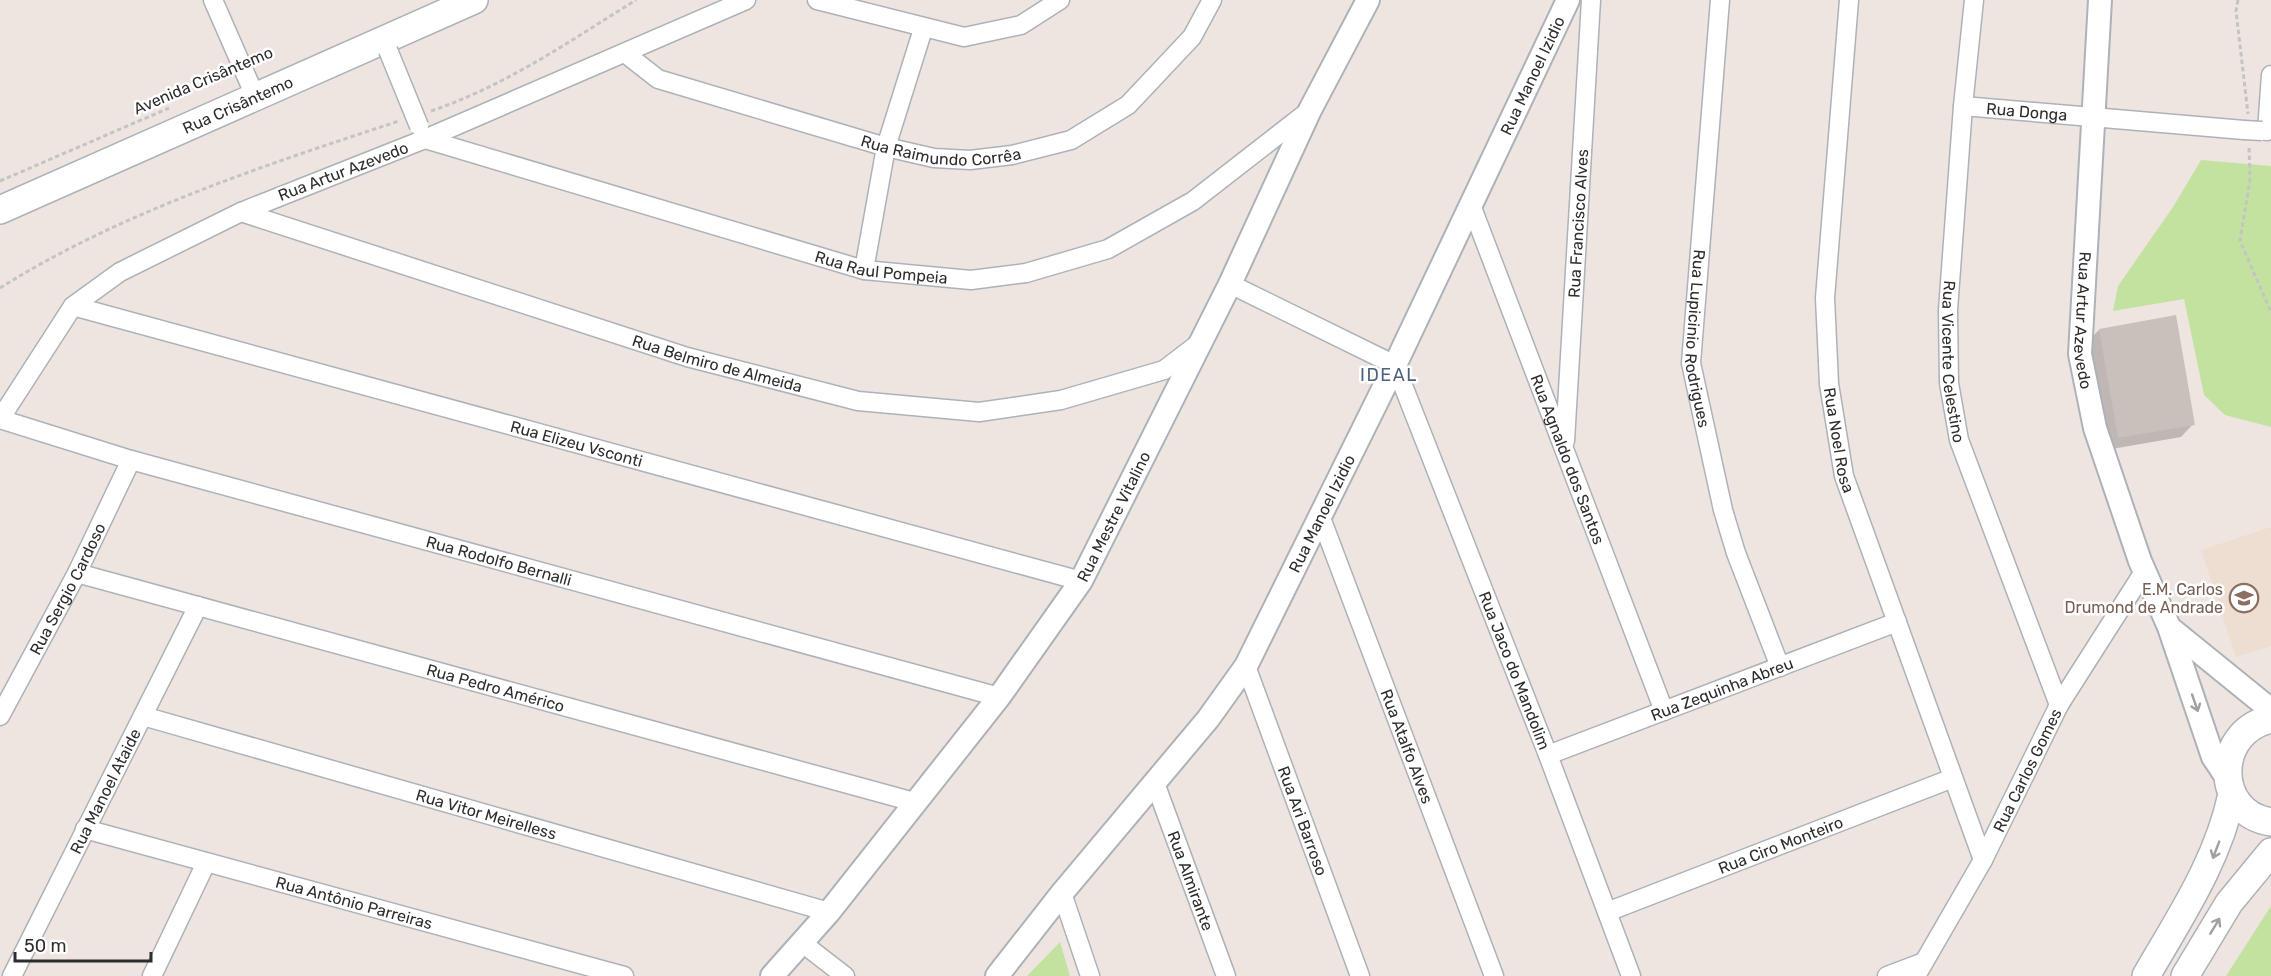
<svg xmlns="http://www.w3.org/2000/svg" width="2271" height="976" viewBox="0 0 2271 976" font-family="Rubik,sans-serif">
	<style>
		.education { fill: #eeded1 }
		.green { fill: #c4e29f }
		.shadow { fill: #0003 }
		.building { fill: #c7c0bb }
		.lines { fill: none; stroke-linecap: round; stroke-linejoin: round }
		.minor-casing { stroke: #adb2b9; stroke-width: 21 }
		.tertiary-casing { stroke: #adb2b9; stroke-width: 26 }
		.secondary-casing { stroke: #adb2b9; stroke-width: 30 }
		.path { stroke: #c4c4c4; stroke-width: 3; stroke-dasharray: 4.5 3; stroke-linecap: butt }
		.minor { stroke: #fff; stroke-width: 18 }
		.tertiary { stroke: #fff; stroke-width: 22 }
		.secondary { stroke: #fff; stroke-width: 27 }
		.minor-bridge-casing { stroke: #adb2b9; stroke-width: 21; stroke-linecap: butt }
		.minor-bridge { stroke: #fff; stroke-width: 18 }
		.oneway { stroke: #a0a0a0 }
		.labels { text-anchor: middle; stroke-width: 5; stroke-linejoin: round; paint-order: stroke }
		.street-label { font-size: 16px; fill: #2d2d2d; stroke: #fff }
		.education-label { font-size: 16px; fill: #785e54; stroke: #fff; text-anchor: end }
		.neighbourhood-label { font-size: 18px; letter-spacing: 1.5px; fill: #4e617d; stroke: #fff }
	</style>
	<rect width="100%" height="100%" fill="#eee5e0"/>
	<polygon class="education" points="2271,527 2271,646 2236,657 2201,550"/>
	<g class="green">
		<polygon points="2201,160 2271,166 2271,427 2225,415 2204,395 2184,299 2113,311 2118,286 2173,207"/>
		<polygon points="2271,906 2271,976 2226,976"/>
		<polygon points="1060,942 1070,976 1027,976 1031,972"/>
	</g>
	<polygon class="shadow" points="2099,330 2193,424 2181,437 2106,450 2087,342"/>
	<polygon class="building" points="2176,315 2195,425 2118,438 2099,329"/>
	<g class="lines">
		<g class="minor-casing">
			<g id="minor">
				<polyline points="213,0 255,96"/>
				<path id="s1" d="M746 0 425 139 241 212 120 272 73 306 0 419 131 460 999 697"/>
				<polyline points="817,0 964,37 1021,25 1060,0"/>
				<path id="s2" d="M1720 0 1691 363 1723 510 1736 553 1780 667"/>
				<path id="s3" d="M1849 0 1825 298 1829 384 1844 476 1983 860"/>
				<path id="s4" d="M1974 0 1963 106 1948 310 1949 383 1959 440 2059 705"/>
				<path id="s5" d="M626 54 658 79 886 147 934 158 970 160 1012 155 1071 140 1128 105 1192 37 1212 0"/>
				<path id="s6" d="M1963 106 2244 130"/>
				<polyline points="2267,131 2271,75"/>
				<path id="s7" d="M424 136 425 139 864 270 971 280 1026 273 1108 249 1193 201 1310 110"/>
				<path id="s8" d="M1471 205 1664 711"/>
				<path id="s9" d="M241 212 687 357 858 401 979 412 1061 400 1164 370 1198 344"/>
				<polyline points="864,270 886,147 923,29"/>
				<path id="s10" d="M1230 284 1395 365 1548 755 1631 976"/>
				<path id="s11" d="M73 306 1081 581"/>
				<path id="s12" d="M1565 441 1591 0"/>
				<path id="s13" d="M1321 518 1494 976"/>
				<path id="s14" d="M77 573 914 802"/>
				<path id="s15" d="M1246 666 1360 976"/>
				<path id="s16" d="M0 716 77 573 131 460"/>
				<path id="s17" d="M143 716 829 912"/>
				<path id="s18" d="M1548 755 1897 622"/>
				<path id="s19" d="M1155 783 1226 976"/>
				<path id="s20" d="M85 829 624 976"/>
				<polyline points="1062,893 1090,976"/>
				<path id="s21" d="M1607 912 1953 778"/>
				<polyline points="801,942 845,976"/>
				<path id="s22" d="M12 976 198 606"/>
				<polyline points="152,976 206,863"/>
				<polyline points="1887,976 1924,962"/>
				<path id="s23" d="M1916 976 1983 860 2059 705 2145 570"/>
			</g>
		</g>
		<g class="tertiary-casing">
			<g id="tertiary">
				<path id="s24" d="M2100 0 2080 354 2095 428 2140 561 2169 627 2213 757 2227 778"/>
				<polyline points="2170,628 2271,710"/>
				<path id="s25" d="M772 976 829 912 999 697 1081 581 1230 284 1310 110 1368 0"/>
				<path id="s26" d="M997 976 1062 893 1208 719 1246 666 1395 365 1568 0"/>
			</g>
		</g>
		<g class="secondary-casing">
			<g id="secondary">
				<path id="s27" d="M0 210 474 0"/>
				<path d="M2271 719C2214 731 2213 813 2271 822"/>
				<path d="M2146 976C2180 917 2218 861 2232 794"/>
				<polyline points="2185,976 2229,903 2271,852"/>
			</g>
		</g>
		<g class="path">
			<polyline points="2238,0 2236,11 2248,114"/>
			<path d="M431 111C505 86 570 41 636 0"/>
			<polyline points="2249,148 2250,179 2240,241 2271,312"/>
			<polyline points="0,181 169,108"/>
			<path d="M0 288C119 213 265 165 399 121"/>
		</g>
		<use href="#minor" class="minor"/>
		<use href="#tertiary" class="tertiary"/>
		<use href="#secondary" class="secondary"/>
		<g class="minor-bridge-casing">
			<g id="minor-bridge">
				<polyline points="388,50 419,126"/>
				<polyline points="2244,130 2262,131"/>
			</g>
		</g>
		<use href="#minor-bridge" class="minor-bridge"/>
	</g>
	<defs><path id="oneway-shaft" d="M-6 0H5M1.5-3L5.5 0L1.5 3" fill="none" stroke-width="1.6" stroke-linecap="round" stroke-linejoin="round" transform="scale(1.5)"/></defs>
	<g class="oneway">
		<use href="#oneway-shaft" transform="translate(2195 703) rotate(71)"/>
		<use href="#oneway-shaft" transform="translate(2216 850) rotate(111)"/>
		<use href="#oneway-shaft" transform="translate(2215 926) rotate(-59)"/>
	</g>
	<defs>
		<g id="school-ring" transform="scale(1.5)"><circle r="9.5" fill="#fff" stroke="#8d6e63" stroke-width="1.5"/><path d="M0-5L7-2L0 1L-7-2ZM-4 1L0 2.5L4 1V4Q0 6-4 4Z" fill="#8d6e63"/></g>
	</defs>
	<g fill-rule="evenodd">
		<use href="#school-ring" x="2244" y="598"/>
	</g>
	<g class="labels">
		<g class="street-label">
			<text dy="6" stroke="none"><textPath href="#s26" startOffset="1054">Rua Manoel Izidio</textPath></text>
			<text transform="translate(203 80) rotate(-23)" y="6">Avenida Crisântemo</text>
			<text dy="6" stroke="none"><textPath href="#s27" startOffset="260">Rua Crisântemo</textPath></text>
			<text dy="6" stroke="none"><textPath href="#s6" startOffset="64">Rua Donga</textPath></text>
			<text dy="6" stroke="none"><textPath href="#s5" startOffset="334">Rua Raimundo Corrêa</textPath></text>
			<text transform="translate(343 171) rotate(-21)" y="6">Rua Artur Azevedo</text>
			<text dy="6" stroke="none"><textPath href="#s12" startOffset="218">Rua Francisco Alves</textPath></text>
			<text dy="6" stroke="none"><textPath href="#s7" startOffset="478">Rua Raul Pompeia</textPath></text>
			<text dy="6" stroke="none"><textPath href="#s24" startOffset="321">Rua Artur Azevedo</textPath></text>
			<text dy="6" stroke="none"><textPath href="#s2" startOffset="340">Rua Lupicinio Rodrigues</textPath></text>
			<text dy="6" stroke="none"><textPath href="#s4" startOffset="363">Rua Vicente Celestino</textPath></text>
			<text dy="6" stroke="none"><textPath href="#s9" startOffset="500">Rua Belmiro de Almeida</textPath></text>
			<text dy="6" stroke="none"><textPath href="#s3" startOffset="442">Rua Noel Rosa</textPath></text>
			<text dy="6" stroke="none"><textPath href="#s11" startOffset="522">Rua Elizeu Vsconti</textPath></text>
			<text dy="6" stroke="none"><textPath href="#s8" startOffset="272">Rua Agnaldo dos Santos</textPath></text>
			<text dy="6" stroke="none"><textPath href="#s26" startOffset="568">Rua Manoel Izidio</textPath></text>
			<text dy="6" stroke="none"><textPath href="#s25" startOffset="574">Rua Mestre Vitalino</textPath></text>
			<text dy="6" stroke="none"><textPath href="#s1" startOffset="1394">Rua Rodolfo Bernalli</textPath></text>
			<text dy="6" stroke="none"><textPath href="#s16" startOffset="144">Rua Sergio Cardoso</textPath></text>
			<text dy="6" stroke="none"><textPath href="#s10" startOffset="512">Rua Jaco do Mandolim</textPath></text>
			<text dy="6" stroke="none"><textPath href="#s14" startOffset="434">Rua Pedro Américo</textPath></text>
			<text dy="6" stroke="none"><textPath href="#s18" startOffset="186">Rua Zequinha Abreu</textPath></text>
			<text dy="6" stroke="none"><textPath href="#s13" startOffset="244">Rua Atalfo Alves</textPath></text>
			<text dy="6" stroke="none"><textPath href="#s23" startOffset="234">Rua Carlos Gomes</textPath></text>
			<text dy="6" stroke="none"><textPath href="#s22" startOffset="207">Rua Manoel Ataide</textPath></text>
			<text dy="6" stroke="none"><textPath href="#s17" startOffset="357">Rua Vitor Meirelless</textPath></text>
			<text dy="6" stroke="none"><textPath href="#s15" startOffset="165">Rua Ari Barroso</textPath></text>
			<text dy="6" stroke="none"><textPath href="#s21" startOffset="186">Rua Ciro Monteiro</textPath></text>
			<text dy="6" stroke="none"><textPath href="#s19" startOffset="104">Rua Almirante</textPath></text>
			<text dy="6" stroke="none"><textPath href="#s20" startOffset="279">Rua Antônio Parreiras</textPath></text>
		</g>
		<g class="education-label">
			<text x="2223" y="595">E.M. Carlos<tspan x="2223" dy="18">Drumond de Andrade</tspan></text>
		</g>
		<g class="neighbourhood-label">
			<text x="1389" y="381">IDEAL</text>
		</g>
	</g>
	<path d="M15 952v9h136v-9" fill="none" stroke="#2d2d2d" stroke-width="3"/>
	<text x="24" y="952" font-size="18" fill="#2d2d2d" stroke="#ffffff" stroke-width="4.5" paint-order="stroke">50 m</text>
</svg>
